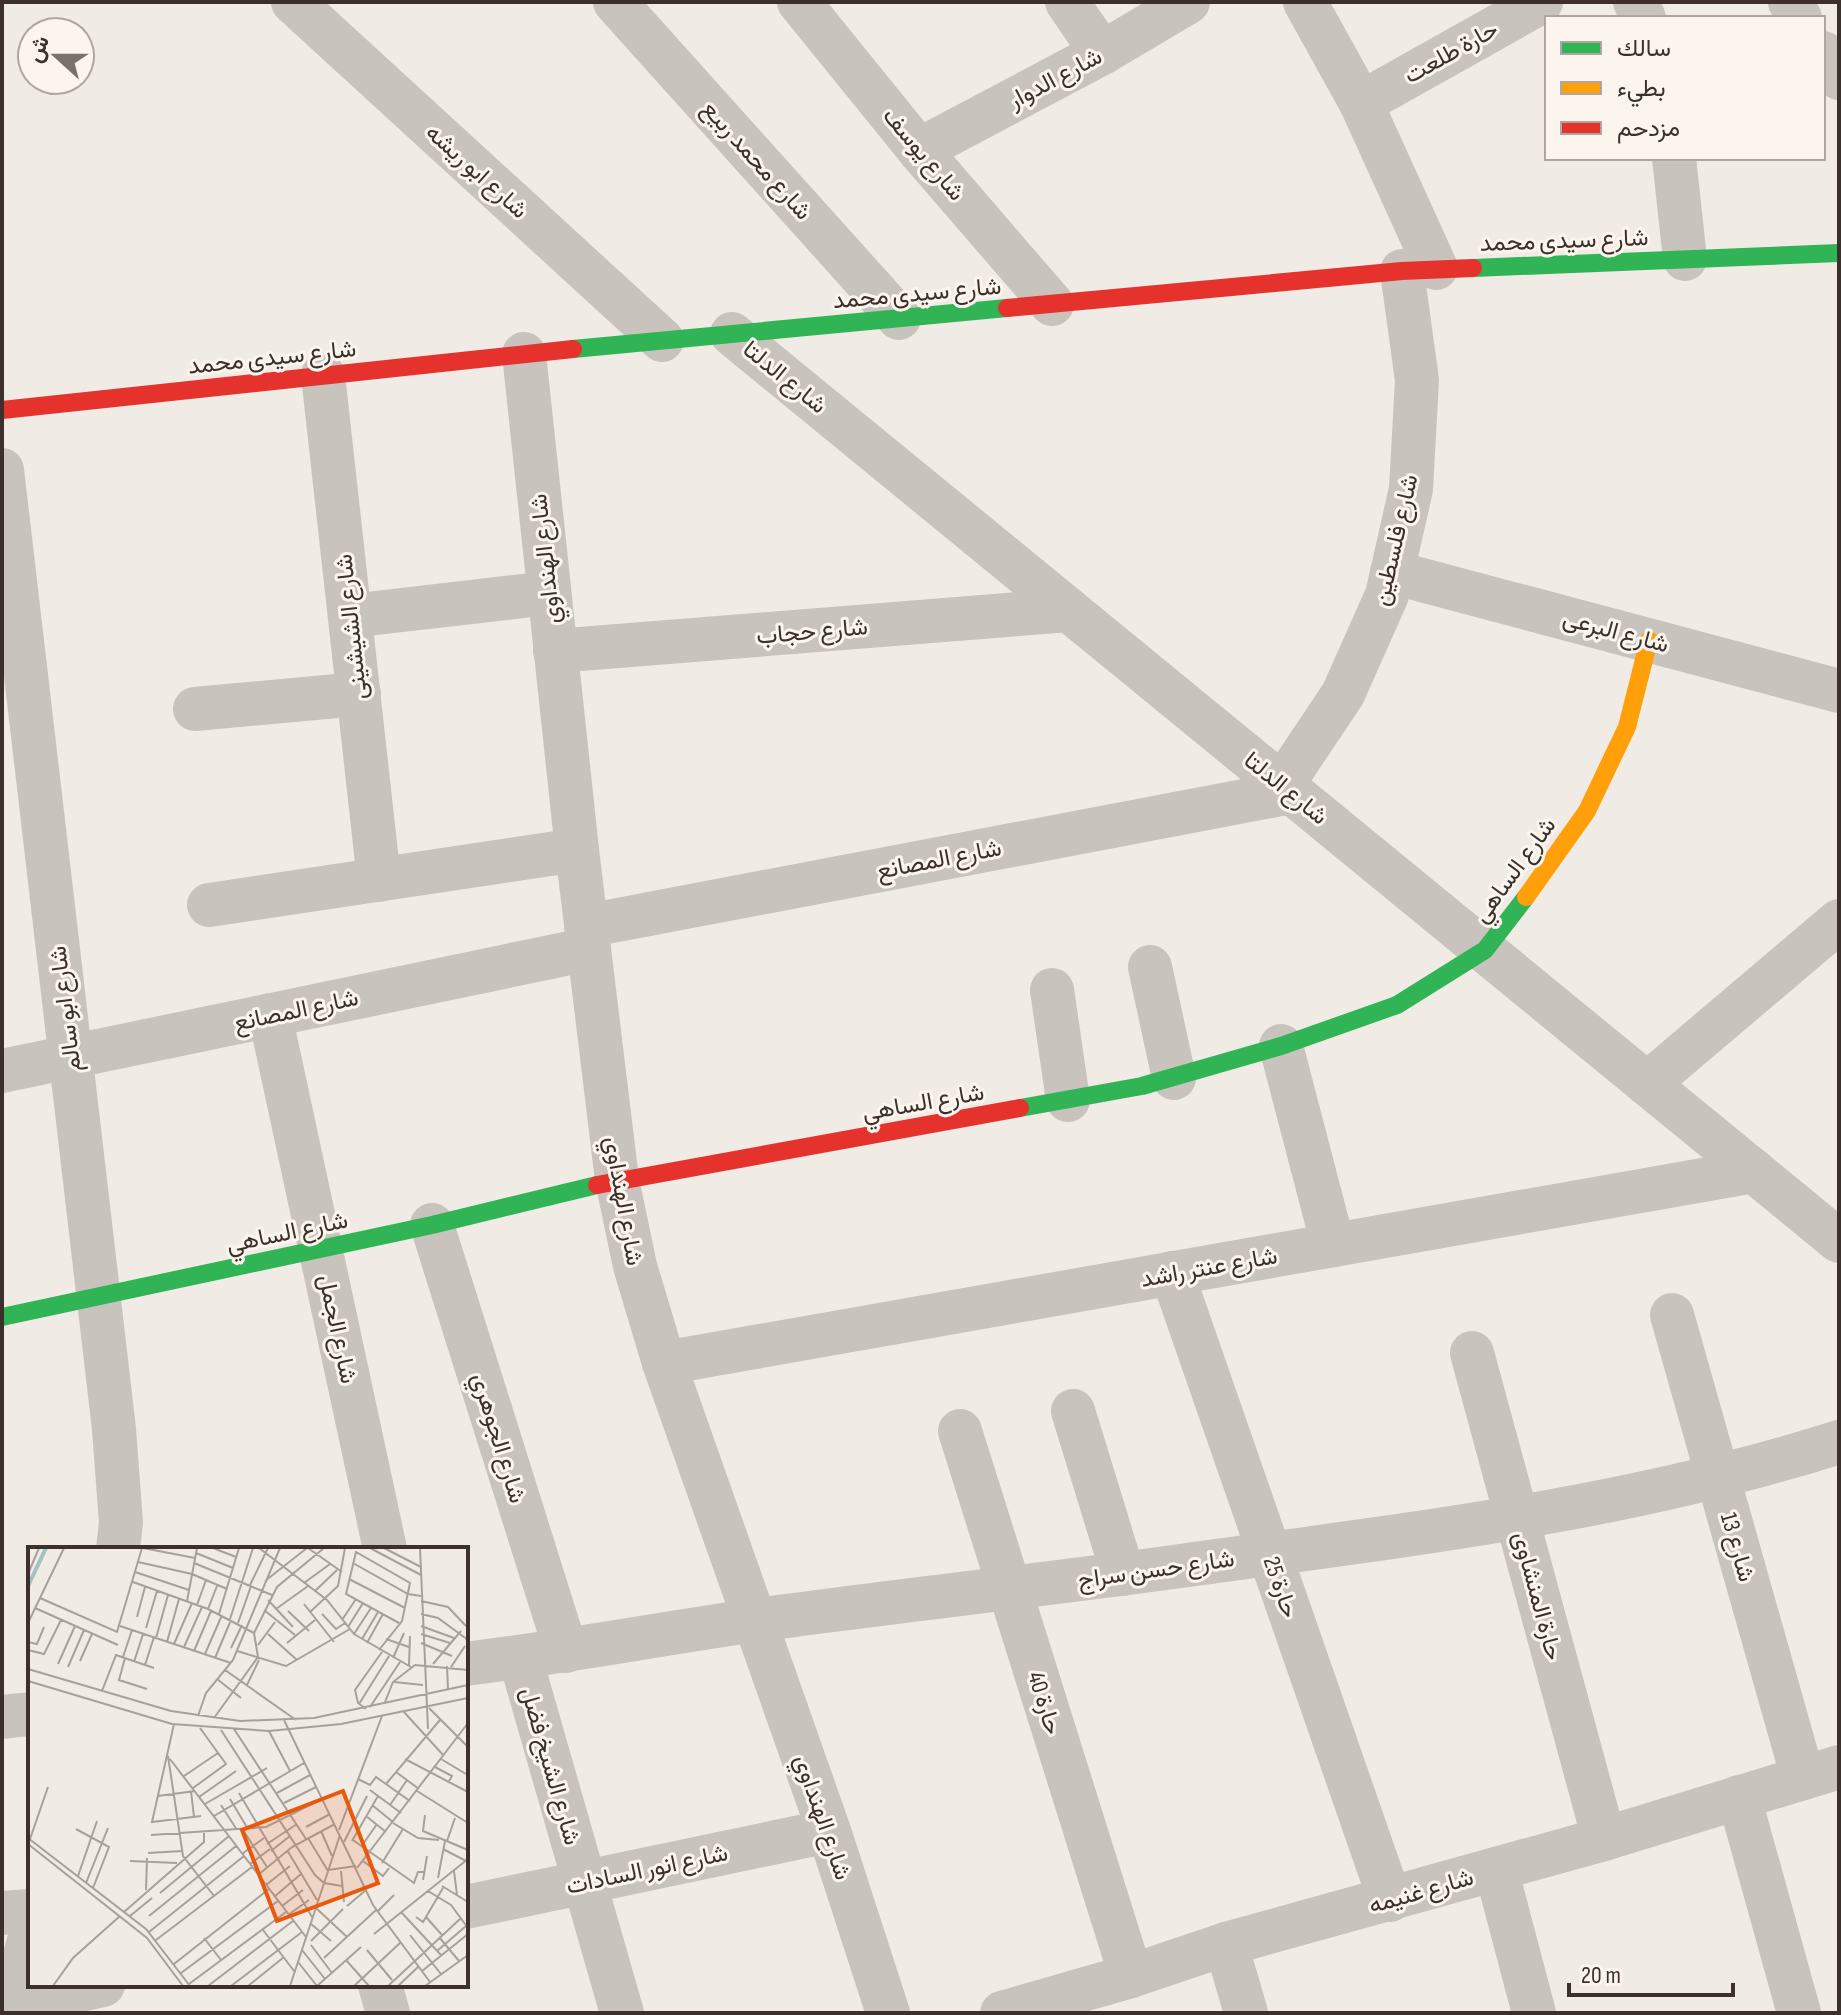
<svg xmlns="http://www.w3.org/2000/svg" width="1841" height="2015" viewBox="0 0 1841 2015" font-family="'Sofia Sans Condensed',Vazirmatn,sans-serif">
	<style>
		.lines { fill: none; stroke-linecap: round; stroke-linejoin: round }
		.street { stroke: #c9c3be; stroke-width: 44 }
		.fast { stroke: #30b455; stroke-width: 18 }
		.slow { stroke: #ff9f0a; stroke-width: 18 }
		.jam { stroke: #e5322d; stroke-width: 18 }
		.labels { text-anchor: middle; stroke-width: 6; stroke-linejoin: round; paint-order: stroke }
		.street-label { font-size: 24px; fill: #3b302b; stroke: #fbf5ee }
		.inset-river { fill: none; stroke: #a1c2c1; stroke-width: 4 }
		.inset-road { fill: none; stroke: #a8a09b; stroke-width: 2 }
		.view { fill: #e8590c; fill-opacity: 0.15; stroke: #e8590c; stroke-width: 4 }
		.inset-edge { fill: none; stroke: #3b302b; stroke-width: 4 }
	</style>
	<rect width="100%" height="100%" fill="#f0ebe5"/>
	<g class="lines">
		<g class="street">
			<polyline points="293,2 662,340"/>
			<polyline points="615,2 899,318"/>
			<polyline points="799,2 919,150 1052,304"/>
			<polyline points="1067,2 1102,53"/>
			<polyline points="1305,2 1361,103 1436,268"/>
			<polyline points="1635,2 1644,18"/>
			<polyline points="1790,2 1800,18"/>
			<polyline points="1823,53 1839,78"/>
			<polyline points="1361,103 1541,2"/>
			<polyline points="919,150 1102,53 1188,2"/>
			<polyline points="1674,158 1685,259"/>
			<polyline points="732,334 1839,1241"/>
			<polyline points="524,354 577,850 617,1180 635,1266 664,1363 829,1831 888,2013"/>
			<polyline points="323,375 379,880"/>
			<polyline points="2,470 114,1429 121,1523 118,1549"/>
			<polyline points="1392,572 1839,691"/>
			<polyline points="350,616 549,593"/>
			<polyline points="555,651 1069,610"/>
			<polyline points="195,709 359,694"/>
			<polyline points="1282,785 1343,694 1387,595 1411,489 1417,380 1402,271"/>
			<polyline points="209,905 577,850"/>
			<polyline points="586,926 1291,792"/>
			<polyline points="1150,967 1174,1078"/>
			<polyline points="1052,990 1068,1100"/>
			<polyline points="270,1015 385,1549"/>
			<polyline points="1281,1046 1333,1245"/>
			<polyline points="2,1071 589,949"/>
			<polyline points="1647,1084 1839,921"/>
			<polyline points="432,1225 566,1651"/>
			<polyline points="1172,1273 1390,1900"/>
			<polyline points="1672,1315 1803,1778"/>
			<polyline points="1472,1353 1604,1839"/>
			<polyline points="664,1363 1754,1171"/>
			<polyline points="1073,1411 1123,1574"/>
			<polyline points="960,1431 1131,1976"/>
			<polyline points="520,1657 622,2013"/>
			<path d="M466 1664C563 1652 659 1634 757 1620 895 1601 1034 1586 1173 1567 1397 1536 1623 1511 1839 1442"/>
			<polyline points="2,1717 30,1714"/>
			<polyline points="1739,1797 1799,2013"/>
			<polyline points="1496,1869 1534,2013"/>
			<polyline points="466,1907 829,1831"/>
			<polyline points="2,1913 30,1911"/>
			<polyline points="1226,1944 1246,2013"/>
			<polyline points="380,1985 388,2013"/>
			<polyline points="11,2005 103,1985"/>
			<polyline points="9,2013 30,1937"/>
			<polyline points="1002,2013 1131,1976 1226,1944 1604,1839 1839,1767"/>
		</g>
		<g class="fast">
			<polyline points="1473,268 1839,253"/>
			<polyline points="573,349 1007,308"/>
			<polyline points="1020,1108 1142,1086 1281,1046 1397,1005 1485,950 1526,897"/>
			<polyline points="2,1317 432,1225 597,1185"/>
		</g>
		<polyline class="slow" points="1526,897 1587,811 1627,727 1649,640"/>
		<g class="jam">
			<polyline points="1007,308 1402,271 1473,268"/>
			<polyline points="2,410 573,349"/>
			<polyline points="597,1185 1020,1108"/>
		</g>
	</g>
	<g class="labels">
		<g class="street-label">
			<text transform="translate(1451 52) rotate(-29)" y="8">حارة طلعت</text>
			<text transform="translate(1055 78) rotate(-28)" y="8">شارع الدوار</text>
			<text transform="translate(924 154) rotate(50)" y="8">شارع يوسف</text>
			<text transform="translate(757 160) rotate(48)" y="8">شارع محمد ربيع</text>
			<text transform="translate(477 171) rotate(42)" y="8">شارع ابو ريشه</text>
			<text transform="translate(1564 240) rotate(-2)" y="8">شارع سيدى محمد</text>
			<text transform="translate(917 293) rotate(-5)" y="8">شارع سيدى محمد</text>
			<text transform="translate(272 357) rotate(-6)" y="8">شارع سيدى محمد</text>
			<text transform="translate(785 377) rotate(39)" y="8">شارع الدلتا</text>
			<text transform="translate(1395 540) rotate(-77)" y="8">شارع فلسطين</text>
			<text transform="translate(545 559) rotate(-96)" y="8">شارع الهنداوي</text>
			<text transform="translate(351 627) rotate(-96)" y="8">شارع الشيشينى</text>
			<text transform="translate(812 631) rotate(-5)" y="8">شارع حجاب</text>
			<text transform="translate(1616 631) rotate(15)" y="8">شارع البرعى</text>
			<text transform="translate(1286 788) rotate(39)" y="8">شارع الدلتا</text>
			<text transform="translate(939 859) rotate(-11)" y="8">شارع المصانع</text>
			<text transform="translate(1514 870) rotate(-54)" y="8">شارع الساهي</text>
			<text transform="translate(65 1009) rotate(-97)" y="8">شارع ابو سالم</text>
			<text transform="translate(296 1010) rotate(-12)" y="8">شارع المصانع</text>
			<text transform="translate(923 1102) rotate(-10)" y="8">شارع الساهي</text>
			<text transform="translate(624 1201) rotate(80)" y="8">شارع الهنداوي</text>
			<text transform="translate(287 1232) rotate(-12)" y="8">شارع الساهي</text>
			<text transform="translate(1209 1267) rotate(-10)" y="8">شارع عنتر راشد</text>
			<text transform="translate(338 1329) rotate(78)" y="8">شارع الجمل</text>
			<text transform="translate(499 1438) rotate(73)" y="8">شارع الجوهري</text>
			<text transform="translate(1738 1547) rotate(74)" y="8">شارع 13</text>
			<text transform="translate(1156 1569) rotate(-8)" y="8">شارع حسن سراج</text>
			<text transform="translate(1281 1587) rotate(71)" y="8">حارة 25</text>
			<text transform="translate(1538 1596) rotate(75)" y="8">حارة المنشاوى</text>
			<text transform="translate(1045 1703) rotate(73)" y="8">حارة 40</text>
			<text transform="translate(551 1766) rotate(74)" y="8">شارع الشيخ فضل</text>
			<text transform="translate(823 1817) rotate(71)" y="8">شارع الهنداوي</text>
			<text transform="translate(647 1869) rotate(-12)" y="8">شارع انور السادات</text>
			<text transform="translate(1421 1891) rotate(-16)" y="8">شارع غنيمه</text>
		</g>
	</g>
	<g transform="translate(28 1547)">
		<rect width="440" height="440" fill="#f0ebe5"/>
		<path class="inset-river" d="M0 39 18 1"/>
		<path class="inset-road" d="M115 1 167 11M185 1 208 10M231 1 299 53 326 87 383 120M280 1 314 25M342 1 393 28M356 1 393 20M392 1 400 182M168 6 205 21M110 15 164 27 199 42M166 16 244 48M325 16 380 47 393 49M107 25 161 43M0 27 11 1M321 32 377 61M237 34 279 1M105 35 180 62 226 86 230 110 186 171M276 36 302 17M222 38 240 1M287 44 309 23M12 51 89 85 114 1M240 53 265 80M159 54 169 1M393 54 420 60 438 79M276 57 306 95M169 58 178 33M7 61 90 98M180 62 189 39M248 62 280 39M236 63 267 88M260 64 281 84M282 65 310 39 317 1M191 67 211 1M294 67 308 82 317 76M393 67 410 71 440 93M109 70 117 40M202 72 225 1M314 73 328 52M0 76 36 1M210 76 223 39M92 79 203 116M393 79 426 91M320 80 335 56M118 81 129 44M226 86 249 40 296 1M240 87 269 113M326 87 343 61M393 87 422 96M128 91 140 48M334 92 350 65M358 92 381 100M0 95 9 97 16 80M139 95 151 52M259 96 287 73M339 96 355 67M393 96 424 109M146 97 164 56M230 98 247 75M156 100 174 60M203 101 214 78M0 103 16 107 33 73M351 103 374 74 382 36 328 5 318 47 371 76M166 104 183 64M209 104 258 119 322 82M177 107 194 68M95 110 104 83M97 111 91 133 119 142M187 111 203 73M365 111 376 86M52 114 64 87M106 115 115 87M30 117 47 79M405 117 433 84M117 118 126 90M381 119 382 89M419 119 420 143M40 120 56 83M423 120 437 99M0 122 143 164 212 174 286 171 440 138M197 123 268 173M189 132 213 151M0 134 144 177 241 184 313 177 440 151M366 135 395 138M219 138 231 113M74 144 88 108 126 121M357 155 365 135 387 118 440 123M331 157 361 109M342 160 372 115M401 161 440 200M338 162 330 156 327 143 354 105M376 165 416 209M170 169 178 146 205 113 252 1M256 173 345 358 402 435M146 177 124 275 173 269M206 182 278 292M193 183 287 328 296 336 314 339M241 184 262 224M140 209 155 309 186 349M142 212 278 390M377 212 440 245M413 212 438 227M407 220 424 229 420 236M368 225 391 242M156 229 190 206M330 232 342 238 348 230 382 254M358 237 412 173M165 241 198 217 172 181M342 243 373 266M163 244 166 270M389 244 440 276M211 246 284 370M249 246 282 228M130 249 167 244M171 250 208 224M202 252 220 282M256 256 288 240M177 257 239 221M193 258 209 283M344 258 365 275M362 258 379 233M397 268 395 284 440 303M186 269 276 216M338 269 358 285M365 276 390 291 411 293M278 280 302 267M48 282 81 300 65 341M215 283 239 320M311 283 354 169M293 284 304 309M123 288 238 280 294 252M0 291 118 382 162 439M280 291 300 324M2 292 20 240M325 293 386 336 390 325H396M324 294 350 249M419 294 427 271M316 295 339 249M0 297 119 391 155 439M239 297 269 277M333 300 349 277M415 302 438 314M259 303 289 353M243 304 262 289M120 306 154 304M214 307 236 291M102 314 149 316M335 314 355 329 361 321M354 316 375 282M222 317 242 302M329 321 440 176M300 323 328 319M313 324 316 355M426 324 429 348M230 328 264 300 307 277M50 329 69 274M410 331 417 294M395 333 399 309M58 336 80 281M238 338 262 319M414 339 440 355M118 343 119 311M400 344 423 358 440 381M132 346 201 289M246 350 273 327M254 359 275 343M319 359 338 343M288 361 319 390M96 365 176 295V286M349 365 366 348M373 365 413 408M260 368 281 353M102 369 124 351M121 369 208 299M388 370 395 375 415 341M398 370 414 388M282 376 303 394M235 383 266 424M121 385 216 309M346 387 440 312M382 388 413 427M411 390 431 414M176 391 193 413M128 393 224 320M283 394 315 362M283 398 304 426M274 403 297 432M339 403 364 433M409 404 438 379M296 411 348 363M318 413 341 439M270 415 289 439M146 417 241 342M394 424 440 387M153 426 250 354M161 437 258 365M25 439 45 411 92 369M180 439 265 374M203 439 274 385M220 439 256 410M262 439 312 288M289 439 333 400M326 439 372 396M360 439 432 372M370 439 390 420M397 439 440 408"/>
		<path class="view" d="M315 244 350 336 249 374 214 283Z"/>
		<rect width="440" height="440" class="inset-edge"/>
	</g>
	<rect width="1841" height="2015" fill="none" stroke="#3b302b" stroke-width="8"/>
	<rect x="1545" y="16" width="280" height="144" fill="#fbf5ee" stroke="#aea6a0" stroke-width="2"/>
	<rect x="1561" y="42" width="40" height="12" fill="#30b455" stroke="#aea6a0" stroke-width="2"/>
	<text x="1617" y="56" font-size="24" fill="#3b302b">سالك</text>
	<rect x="1561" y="82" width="40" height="12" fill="#ff9f0a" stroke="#aea6a0" stroke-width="2"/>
	<text x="1617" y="96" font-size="24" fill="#3b302b">بطيء</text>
	<rect x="1561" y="122" width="40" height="12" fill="#e5322d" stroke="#aea6a0" stroke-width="2"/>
	<text x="1617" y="136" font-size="24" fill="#3b302b">مزدحم</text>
	<g transform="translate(56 56) rotate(291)"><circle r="38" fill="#fbf5ee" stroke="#aea6a0" stroke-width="2"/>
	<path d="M0-6L14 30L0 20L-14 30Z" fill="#7a716c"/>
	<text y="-12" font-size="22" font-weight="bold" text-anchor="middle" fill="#3b302b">ش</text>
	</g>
	<path d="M1569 1983v12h164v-12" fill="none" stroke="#3b302b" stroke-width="4"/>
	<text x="1581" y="1983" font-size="24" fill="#3b302b" stroke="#fbf5ee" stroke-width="6" paint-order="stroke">20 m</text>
</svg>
